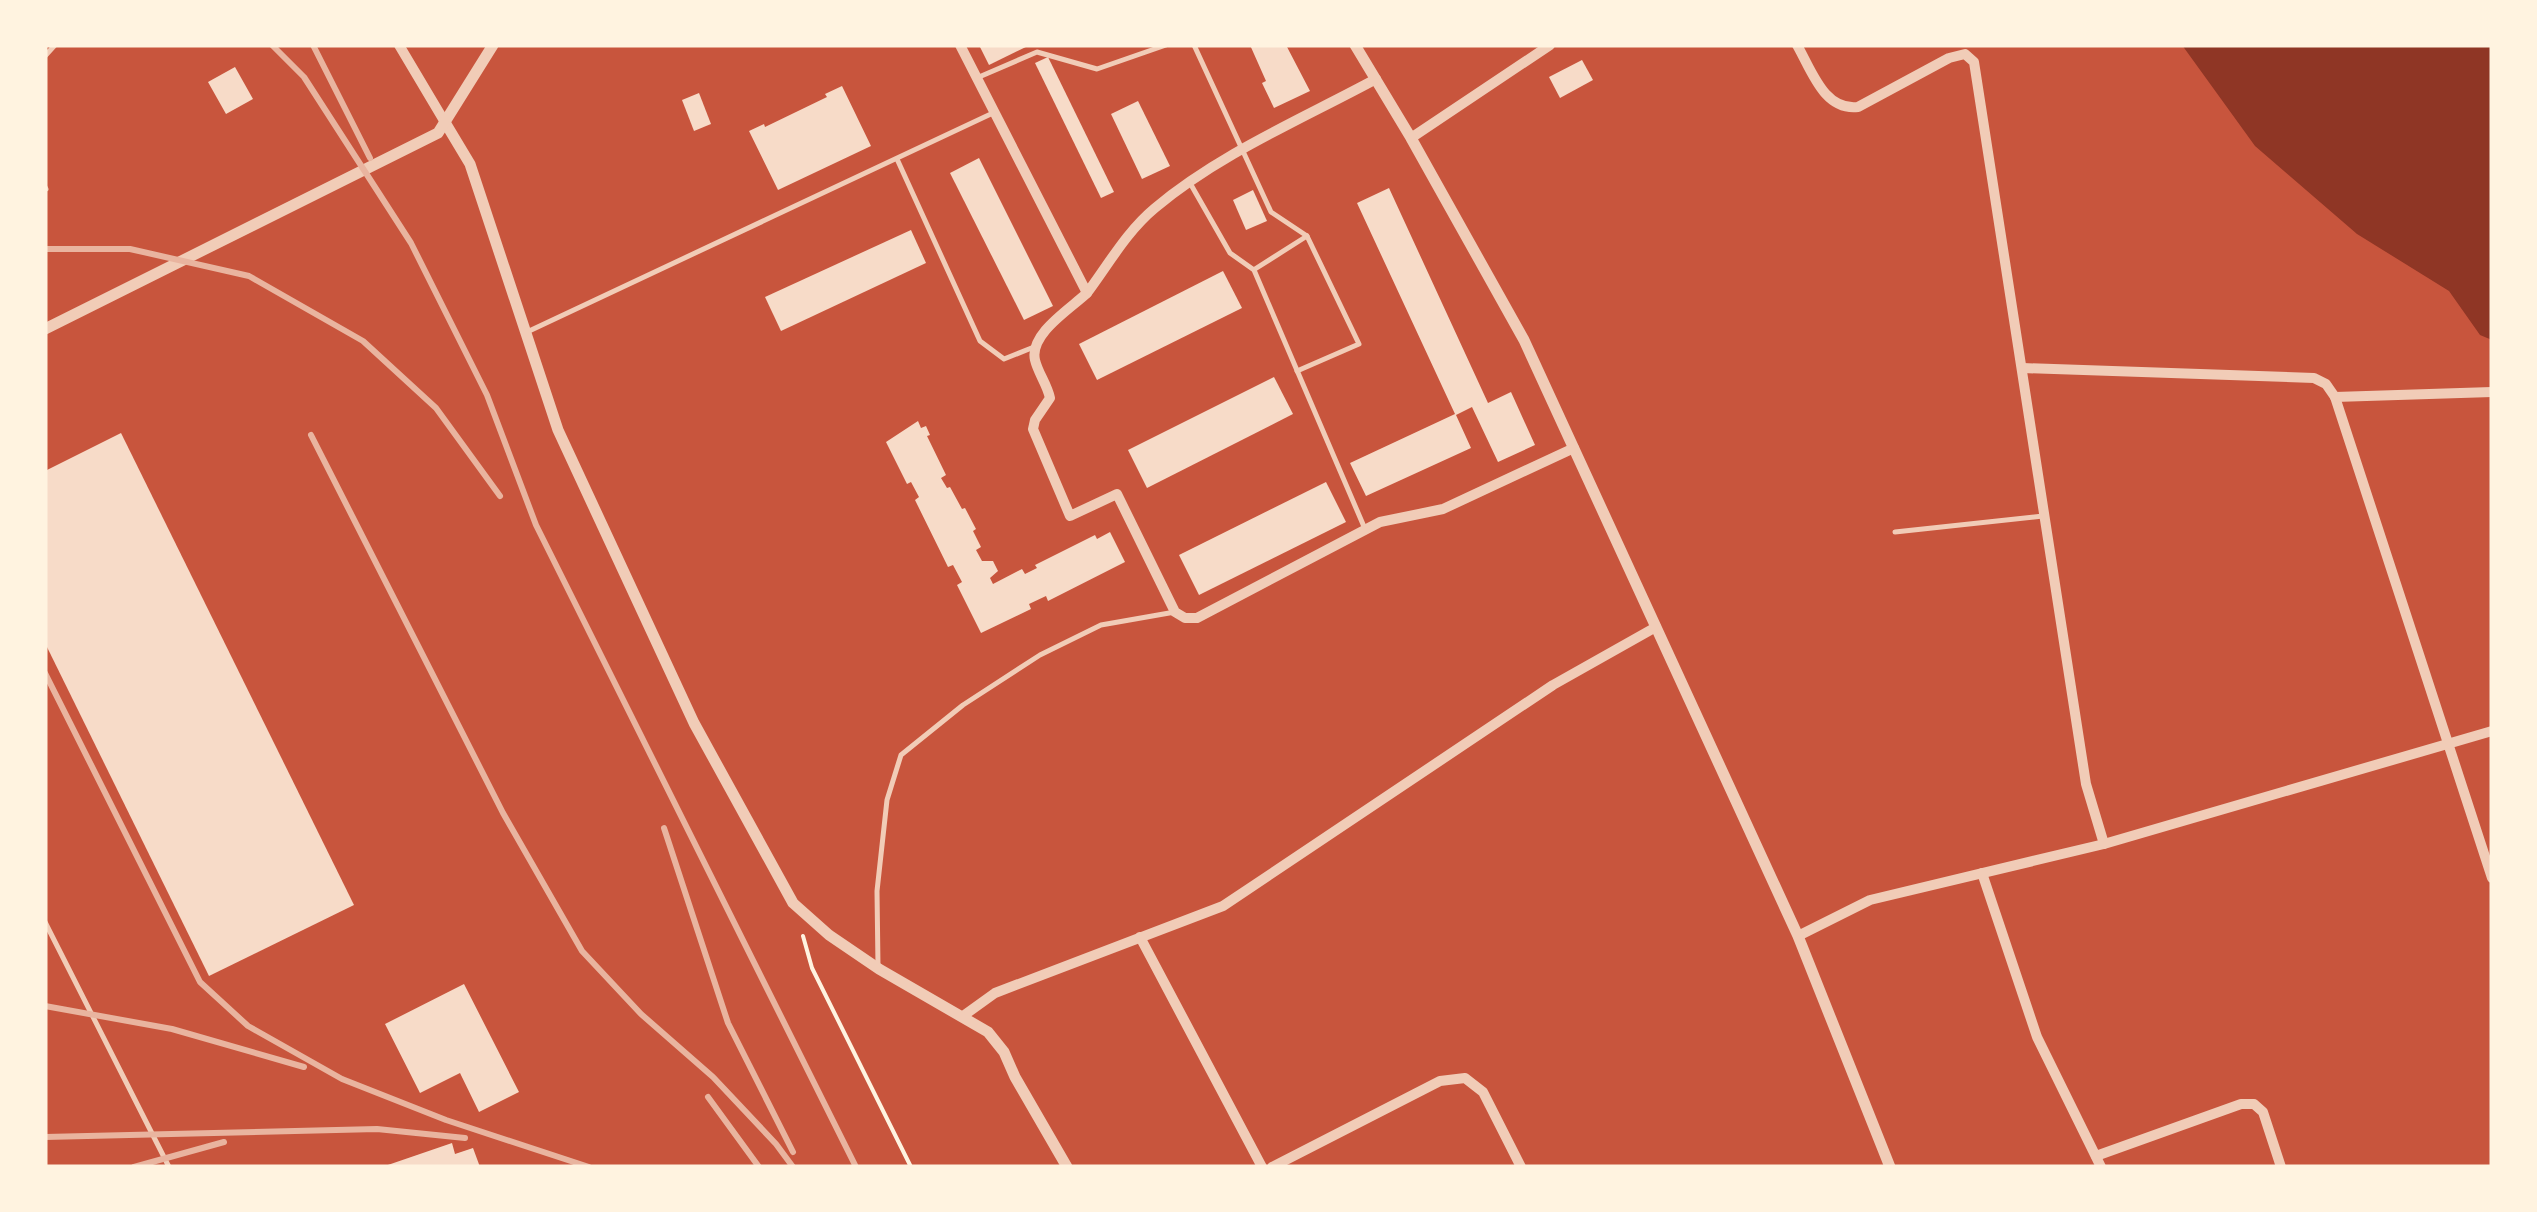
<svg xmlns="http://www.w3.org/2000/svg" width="2537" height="1212" viewBox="0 0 2537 1212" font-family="Roboto,sans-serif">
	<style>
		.water { fill: #8f3625 }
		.building { fill: #f7dbc8 }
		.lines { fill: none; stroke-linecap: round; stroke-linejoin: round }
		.path { stroke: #fff3e0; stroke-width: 4 }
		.service { stroke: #f1ccb7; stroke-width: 5 }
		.minor { stroke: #f1ccb7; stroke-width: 10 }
		.tertiary { stroke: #f1ccb7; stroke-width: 11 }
		.rail { stroke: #e9b49f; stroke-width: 6 }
	</style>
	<rect width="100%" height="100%" fill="#c8553d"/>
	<polygon class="water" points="2182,45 2492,45 2492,340 2480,335 2449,291 2357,234 2255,146"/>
	<g class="building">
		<polygon points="979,45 1030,45 989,65"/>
		<polygon points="1250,45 1286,45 1310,91 1274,108 1262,83 1266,81"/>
		<polygon points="1048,57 1114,192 1101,198 1035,63"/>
		<polygon points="1582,60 1593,80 1560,98 1549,77"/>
		<polygon points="235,67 253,99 226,114 208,82"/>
		<polygon points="842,86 871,146 778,190 749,131 764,124 765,127 827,97 825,94"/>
		<polygon points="699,93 711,124 694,131 682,100"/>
		<polygon points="1138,101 1170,166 1142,179 1111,114"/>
		<polygon points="979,158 1053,306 1024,320 950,173"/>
		<polygon points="1389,188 1488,403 1511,392 1535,445 1498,462 1472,407 1456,415 1471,448 1366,496 1350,463 1455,414 1357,203"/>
		<polygon points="1253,190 1267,221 1246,230 1233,200"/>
		<polygon points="911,230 926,263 781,331 765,297"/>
		<polygon points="1223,271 1242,308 1097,380 1079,344"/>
		<polygon points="1274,377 1293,414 1147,488 1128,450"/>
		<polygon points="918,421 921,428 926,426 930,435 927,436 946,475 941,478 947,488 950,487 962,509 965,508 976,529 973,531 981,547 976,550 982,561 993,561 998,571 990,578 993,584 1022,569 1025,574 1037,568 1035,565 1095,535 1097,539 1110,532 1125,562 1048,601 1046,596 1029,604 1031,609 981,633 957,585 962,582 953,565 948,567 915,500 919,497 911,482 907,484 886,442"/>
		<polygon points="121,433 354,905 209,976 45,643 45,471"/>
		<polygon points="1326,482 1346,522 1199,595 1179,555"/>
		<polygon points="464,984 519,1092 479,1112 460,1073 420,1093 385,1024"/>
		<polygon points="452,1143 455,1154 473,1148 480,1167 382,1167"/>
	</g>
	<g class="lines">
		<polyline class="path" points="803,936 812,968 911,1167"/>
		<g class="service">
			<polyline points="1194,45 1271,212 1307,236 1359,344 1297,371"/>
			<polyline points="45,56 55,45"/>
			<polyline points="979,77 1037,52 1097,69 1166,45"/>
			<polyline points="897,159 980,341 1004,359 1034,347"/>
			<polyline points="1190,183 1230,253 1254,270 1365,529"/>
			<polyline points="45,187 46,189"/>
			<polyline points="1255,269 1307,236"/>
			<polyline points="527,332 993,113"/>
			<polyline points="1895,532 2043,516"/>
			<polyline points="45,922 169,1167"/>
			<polyline points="878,966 877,891 887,800 901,755 963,705 1040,655 1101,625 1175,612"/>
		</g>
		<g class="minor">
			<polyline points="399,45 446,124"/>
			<path d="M960 45 1087 293C1108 265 1127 231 1155 208 1219 154 1302 119 1376 79"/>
			<path d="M1797 45C1812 71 1824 111 1858 107L1949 58 1965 54 1974 62 2086 784 2104 844"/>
			<polyline points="1411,138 1550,45"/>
			<path d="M1087 293C1070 309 1029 334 1035 360 1038 373 1047 384 1050 398L1035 420 1033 429 1070 516 1117 494 1175 612 1185 618H1197L1380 522 1443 509 1574 448"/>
			<polyline points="2023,368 2314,378 2326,384 2335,397 2492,878"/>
			<polyline points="2335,397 2492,392"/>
			<polyline points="1982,873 2037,1037 2101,1167"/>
			<polyline points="1798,936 1870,900 2104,844 2492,731"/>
			<polyline points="1140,937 1262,1167"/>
			<polyline points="963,1016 995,993 1223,906 1553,685 1656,627"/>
			<polyline points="2096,1156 2241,1104 2254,1104 2263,1112 2281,1167"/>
			<polyline points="1272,1167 1440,1081 1465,1078 1483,1092 1521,1167"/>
		</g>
		<g class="tertiary">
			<polyline points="1355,45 1411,138 1524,340 1798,936 1890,1167"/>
			<polyline points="446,124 470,164 558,430 694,723 793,903 829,935 879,969 988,1032 1004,1052 1015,1077 1067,1167"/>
			<polyline points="45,329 438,133 493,45"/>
		</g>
		<g class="rail">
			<polyline points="272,45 304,77 411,243 487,395 536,525 856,1167"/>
			<polyline points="313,45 370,158"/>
			<polyline points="45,249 130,249 249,276 363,341 436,408 500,496"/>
			<polyline points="311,435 503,813 582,951 641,1014 713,1077 776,1144 793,1167"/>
			<polyline points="45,673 200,982 248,1026 342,1079 446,1120 589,1167"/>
			<polyline points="664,828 728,1023 793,1152"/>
			<polyline points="45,1006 172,1029 304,1067"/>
			<polyline points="708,1097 759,1167"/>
			<polyline points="45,1137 377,1129 465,1138"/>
			<polyline points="134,1167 224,1142"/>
		</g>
	</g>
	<rect width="2537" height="1212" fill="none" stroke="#fff3e0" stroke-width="95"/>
</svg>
